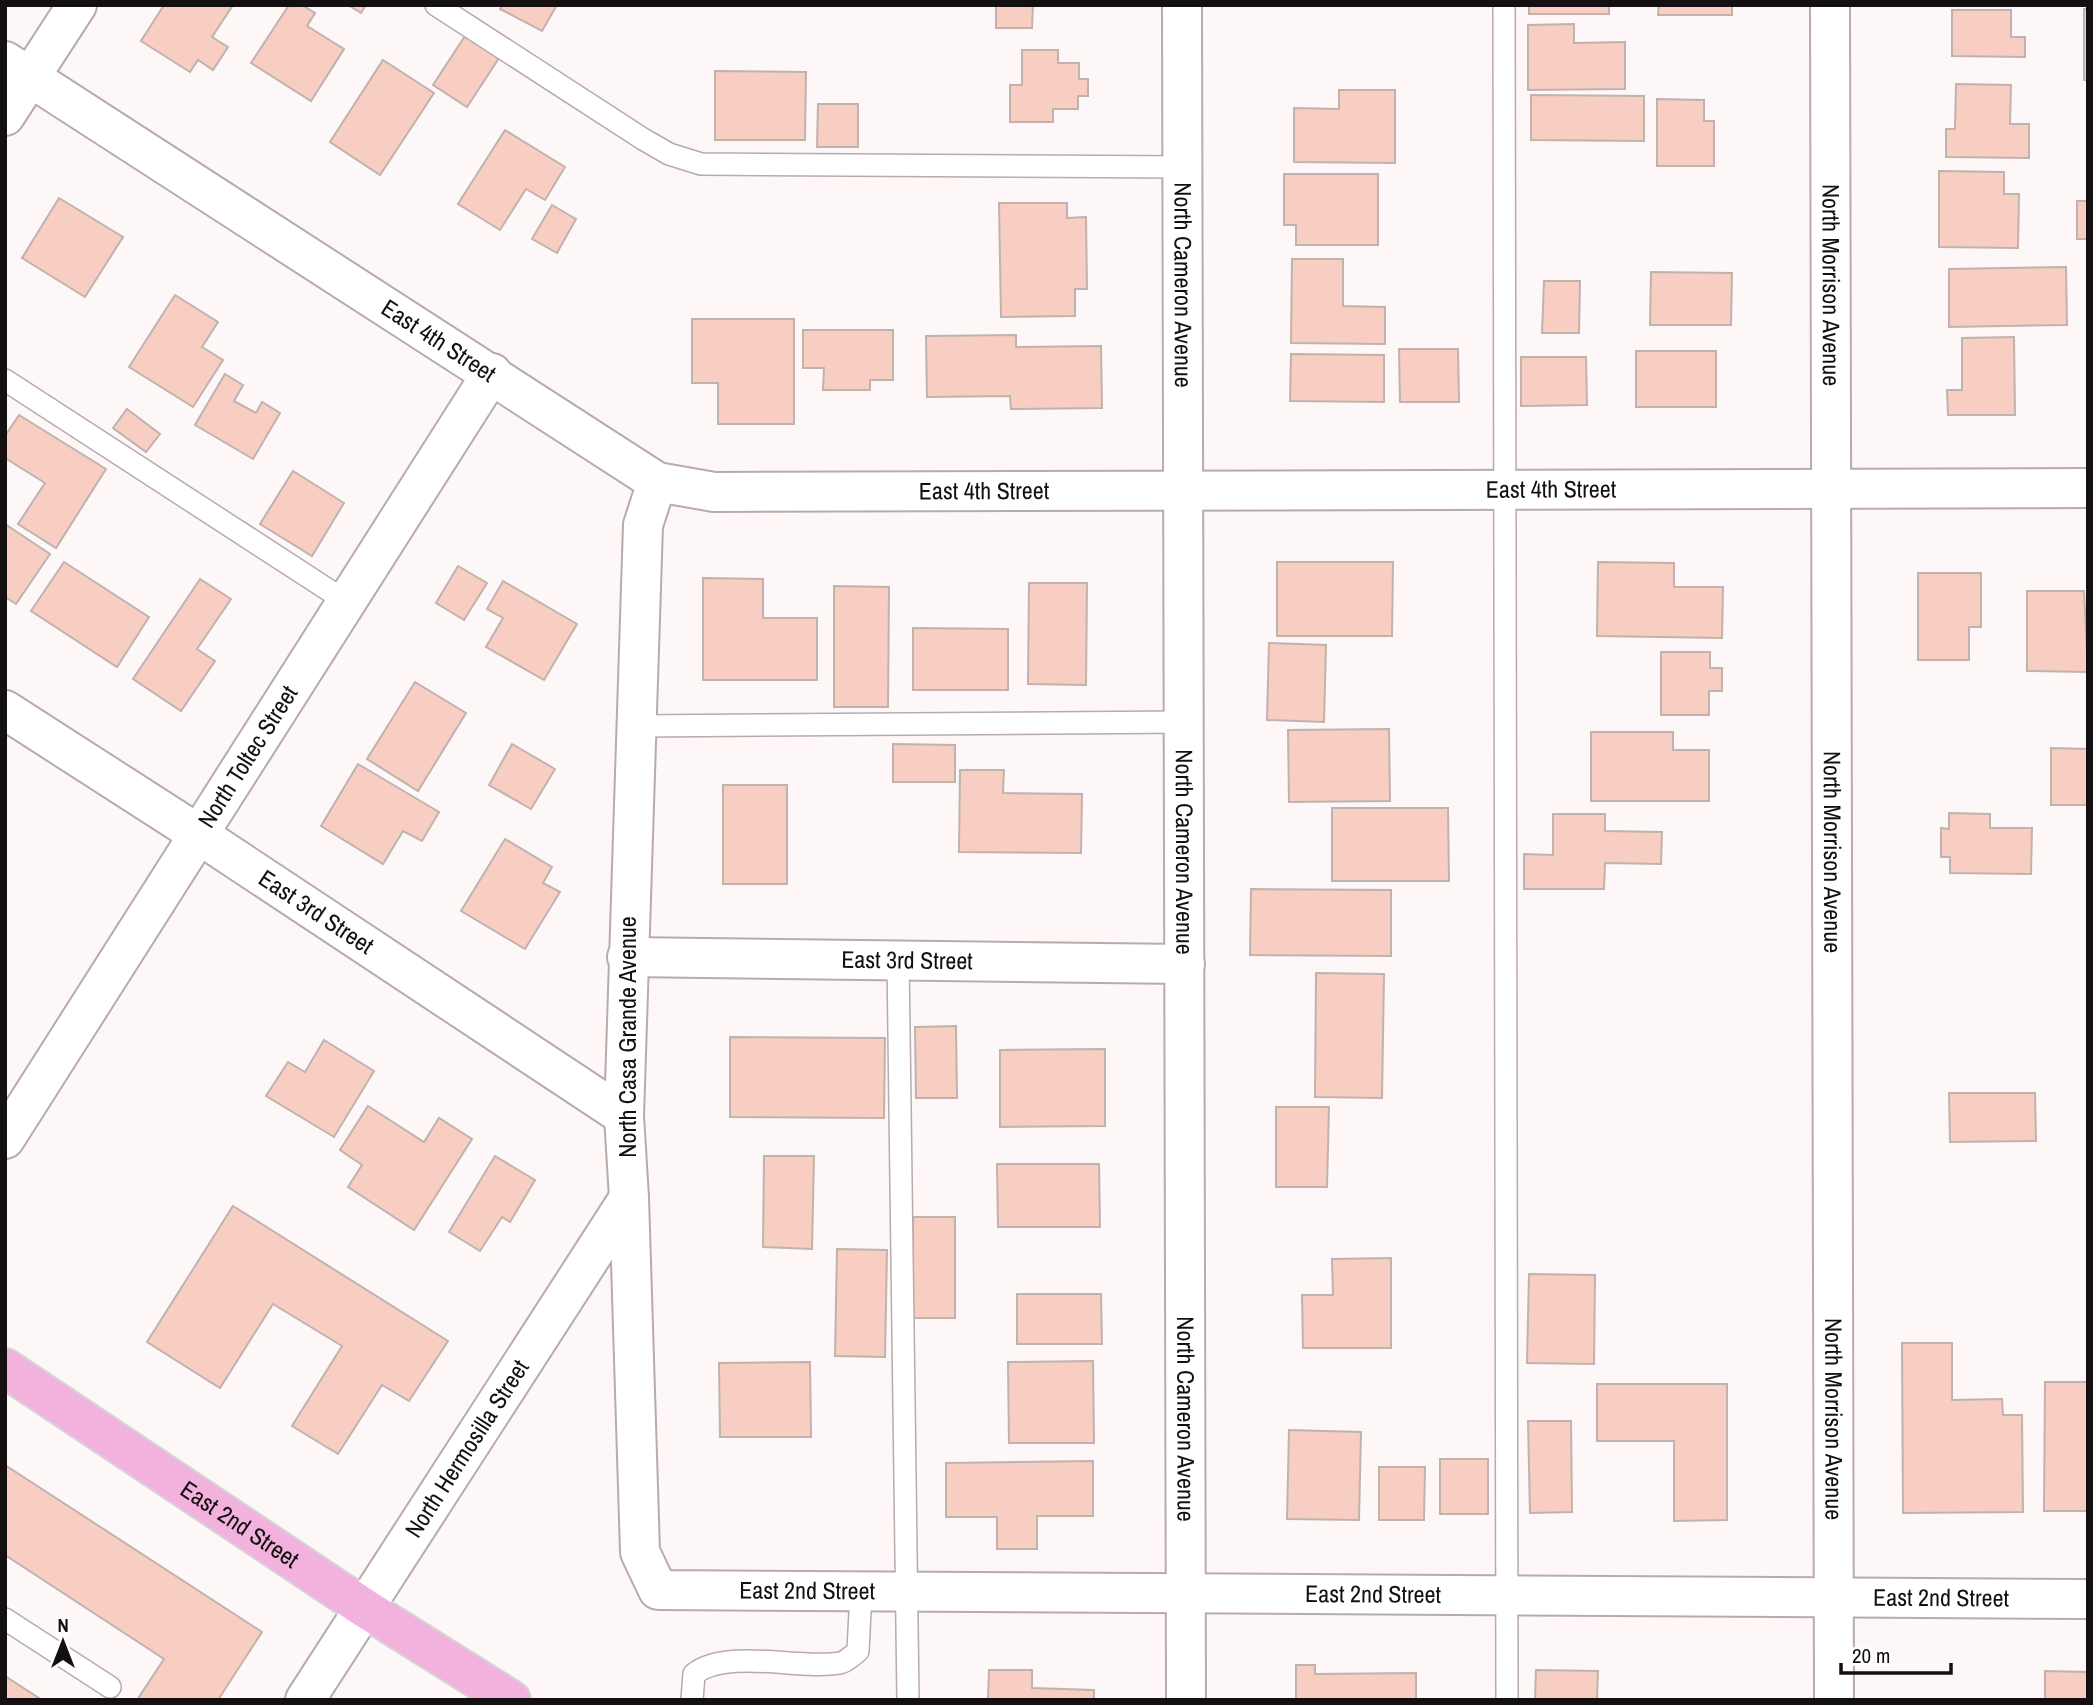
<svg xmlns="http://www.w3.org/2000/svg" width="2093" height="1705" viewBox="0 0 2093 1705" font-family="'Archivo Narrow',sans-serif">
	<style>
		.building { fill: #f8cec2; stroke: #c0b2ae; stroke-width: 2 }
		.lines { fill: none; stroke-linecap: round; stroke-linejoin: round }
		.lane-casing { stroke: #b9aaac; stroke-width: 24 }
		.street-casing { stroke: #b9aaac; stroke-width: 42 }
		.primary-casing { stroke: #d5d4d4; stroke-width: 42 }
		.lane { stroke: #fff; stroke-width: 21 }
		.street { stroke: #fff; stroke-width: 38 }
		.primary { stroke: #f2b2dd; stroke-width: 38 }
		.labels { text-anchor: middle; stroke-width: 6; stroke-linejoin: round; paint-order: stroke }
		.street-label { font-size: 24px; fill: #140f10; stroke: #fff }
	</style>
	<rect width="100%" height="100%" fill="#fdf7f8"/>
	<g class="building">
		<polygon points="164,5 233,5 212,37 228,47 213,70 198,60 190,72 141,41"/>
		<polygon points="289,5 302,5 315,13 307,26 344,49 311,101 251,63"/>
		<polygon points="348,5 366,5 361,13"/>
		<polygon points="502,5 557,5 542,31 500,9"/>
		<polygon points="996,5 1033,5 1032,28 996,28"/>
		<rect x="1529" y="5" width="80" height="9"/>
		<polygon points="1659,5 1732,5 1732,15 1658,15"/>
		<rect x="2084" y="9" width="4" height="71"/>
		<polygon points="1952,10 2011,10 2011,37 2025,37 2025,57 1952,56"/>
		<polygon points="1574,24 1574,43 1625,42 1625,89 1528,90 1528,25"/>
		<polygon points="465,36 499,58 467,107 433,85"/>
		<polygon points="1022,50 1058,50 1058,63 1079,63 1079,79 1088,79 1088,96 1078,96 1078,109 1053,109 1053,122 1010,122 1010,85 1022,85"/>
		<polygon points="383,60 434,93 380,175 330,142"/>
		<polygon points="715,71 806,72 805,140 715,140"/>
		<polygon points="1956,84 2011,85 2010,124 2029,124 2029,158 1946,157 1946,129 1955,129"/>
		<polygon points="1339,90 1395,90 1395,163 1294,162 1294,108 1339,109"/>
		<polygon points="1531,95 1644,96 1644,141 1531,140"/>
		<polygon points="1657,99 1704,100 1704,121 1714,121 1714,166 1657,166"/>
		<polygon points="818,104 858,104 858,147 817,147"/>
		<polygon points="505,130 565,167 545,200 526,189 500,230 458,204"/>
		<polygon points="1939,171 2004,172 2004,194 2019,194 2018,248 1939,247"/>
		<polygon points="1284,174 1378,174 1378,245 1296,245 1296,225 1284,225"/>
		<polygon points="59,198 123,237 85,297 22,258"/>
		<rect x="2077" y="201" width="11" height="38"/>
		<polygon points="999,203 1067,203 1067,218 1086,217 1087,289 1075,289 1075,316 1001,317"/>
		<polygon points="552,205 576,219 557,253 532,239"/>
		<polygon points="1292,259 1343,259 1343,306 1385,307 1385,344 1291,343"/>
		<polygon points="2066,267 2067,325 1949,327 1949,269"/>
		<polygon points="1651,272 1732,273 1731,325 1650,325"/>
		<polygon points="1544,281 1580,281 1579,333 1542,333"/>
		<polygon points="175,295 218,322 202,347 223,360 193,407 129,367"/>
		<polygon points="692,319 794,319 794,424 718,424 718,383 692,383"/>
		<polygon points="803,330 893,330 893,380 870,380 870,390 823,390 824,368 803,368"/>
		<polygon points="1016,335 1016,347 1101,346 1102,408 1011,409 1010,396 927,397 926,336"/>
		<polygon points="2014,337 2015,415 1948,415 1947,390 1962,390 1962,338"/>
		<polygon points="1399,349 1458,349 1459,402 1400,402"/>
		<rect x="1636" y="351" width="80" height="56"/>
		<polygon points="1291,354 1384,355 1384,402 1290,401"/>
		<polygon points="1521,357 1586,357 1587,405 1521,406"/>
		<polygon points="225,374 243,385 234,401 256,413 262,402 280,413 253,459 195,425"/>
		<polygon points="127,409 160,434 146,452 113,428"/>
		<polygon points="19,415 106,469 56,548 18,524 45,483 5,458 5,436"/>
		<polygon points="293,471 344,503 312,556 260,524"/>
		<polygon points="5,524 50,554 16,604 5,597"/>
		<polygon points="64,562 149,617 117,667 31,611"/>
		<polygon points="1277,562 1393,562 1392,636 1277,636"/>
		<polygon points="1598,562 1674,563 1674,587 1723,587 1722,638 1597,636"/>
		<polygon points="458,566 487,583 464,620 436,603"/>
		<polygon points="1918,573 1981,573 1981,627 1969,627 1969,660 1918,660"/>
		<polygon points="703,578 763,579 763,618 817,618 817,680 703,680"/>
		<polygon points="200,579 231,599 197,649 215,661 181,711 133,679"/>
		<polygon points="503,581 577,624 544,680 486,647 503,618 487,609"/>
		<polygon points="1029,583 1087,583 1086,685 1028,684"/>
		<polygon points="834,586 889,587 888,707 834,707"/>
		<polygon points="2027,591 2084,591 2088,672 2027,671"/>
		<polygon points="913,628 1008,629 1008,690 913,690"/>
		<polygon points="1269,643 1326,645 1324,722 1267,720"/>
		<polygon points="1661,652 1710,652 1710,668 1722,668 1722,691 1709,691 1709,715 1661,715"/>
		<polygon points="415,682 466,713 418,791 367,759"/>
		<polygon points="1389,729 1390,801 1289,802 1288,730"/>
		<polygon points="1591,732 1673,732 1673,750 1709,750 1709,801 1591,801"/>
		<polygon points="512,744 555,769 531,809 489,785"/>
		<polygon points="893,744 955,745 955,782 893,782"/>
		<polygon points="2051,748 2088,749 2088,805 2051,805"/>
		<polygon points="358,764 439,812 422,841 403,831 383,864 321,826"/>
		<polygon points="960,770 1004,770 1003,793 1082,794 1081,853 959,852"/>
		<rect x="723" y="785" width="64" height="99"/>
		<polygon points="1332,808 1448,808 1449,881 1332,881"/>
		<polygon points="1949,813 1990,814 1990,828 2032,828 2031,874 1950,873 1950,857 1941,857 1941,828 1949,829"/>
		<polygon points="1553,814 1605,814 1605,831 1662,832 1661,864 1605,863 1604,889 1524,889 1524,854 1553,855"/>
		<polygon points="505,839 552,867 543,883 560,892 525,949 461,911"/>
		<polygon points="1251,889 1391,890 1391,956 1250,955"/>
		<polygon points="1316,973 1384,974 1382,1098 1315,1097"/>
		<polygon points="956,1026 957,1098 916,1098 915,1027"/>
		<polygon points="730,1037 885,1038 884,1118 730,1117"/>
		<polygon points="324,1040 374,1071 334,1137 266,1096 288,1062 305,1072"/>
		<polygon points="1105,1049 1105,1126 1000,1127 1000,1050"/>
		<polygon points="1949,1093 2035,1093 2036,1141 1950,1142"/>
		<polygon points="368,1106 424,1142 439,1118 472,1139 414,1230 348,1187 362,1165 340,1150"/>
		<polygon points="1276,1107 1329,1107 1327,1187 1276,1187"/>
		<polygon points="495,1156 535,1180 510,1222 502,1217 480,1251 449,1232"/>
		<polygon points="764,1156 814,1156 812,1249 763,1247"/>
		<polygon points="997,1164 1099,1164 1100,1227 998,1227"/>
		<polygon points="233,1206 448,1341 409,1401 382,1385 338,1454 292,1426 342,1346 273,1304 220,1388 147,1342"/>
		<rect x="913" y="1217" width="42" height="101"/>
		<polygon points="837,1249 887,1250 885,1357 835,1356"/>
		<polygon points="1391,1258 1391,1348 1303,1348 1302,1295 1333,1295 1332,1259"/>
		<polygon points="1529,1274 1595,1275 1594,1364 1527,1363"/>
		<polygon points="1017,1294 1101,1294 1102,1344 1017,1344"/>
		<polygon points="1902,1343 1952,1343 1952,1400 2002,1399 2003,1415 2022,1415 2023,1512 1903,1513"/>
		<polygon points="1093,1361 1094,1443 1009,1443 1008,1362"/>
		<polygon points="810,1362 811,1437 720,1437 719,1363"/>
		<polygon points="2045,1382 2088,1382 2088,1511 2044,1511"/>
		<polygon points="1597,1384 1727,1384 1727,1520 1674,1521 1674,1441 1597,1441"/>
		<polygon points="1528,1421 1571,1421 1572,1512 1530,1513"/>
		<polygon points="1289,1430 1361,1432 1359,1520 1287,1519"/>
		<rect x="1440" y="1459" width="48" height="55"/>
		<polygon points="1093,1461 1093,1516 1037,1516 1037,1549 997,1549 997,1517 946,1517 946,1463"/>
		<polygon points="5,1465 262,1632 218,1700 137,1700 164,1659 5,1555"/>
		<polygon points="1379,1467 1425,1467 1424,1520 1379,1520"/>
		<polygon points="1296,1665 1315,1665 1315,1674 1416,1673 1416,1700 1296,1700"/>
		<polygon points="989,1670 1032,1670 1032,1688 1094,1690 1094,1700 988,1700"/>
		<polygon points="1536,1670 1598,1671 1597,1700 1535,1700"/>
		<polygon points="2045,1671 2088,1672 2088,1700 2045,1700"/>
		<polygon points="5,1676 42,1700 5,1700"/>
	</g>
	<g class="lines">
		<g class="lane-casing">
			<g id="lane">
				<polyline points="436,5 643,139 669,154 701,164 1183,167"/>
				<polyline points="1504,5 1507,1700"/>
				<polyline points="5,380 347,602"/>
				<polyline points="636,726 1185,722"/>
				<polyline points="898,960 908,1700"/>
				<polyline points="5,1619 110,1687"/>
				<path d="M692 1700 694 1674C728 1648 799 1670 840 1663 846 1662 853 1655 858 1651L861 1591"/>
			</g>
		</g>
		<g class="street-casing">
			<g id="street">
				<path id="s1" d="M1182 5 1186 1700"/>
				<path id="s2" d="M1830 5 1834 1700"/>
				<path id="s3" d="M5 61 657 482 714 492 2088 488"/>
				<polyline points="5,116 77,5"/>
				<path id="s4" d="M657 482 643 525 624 1116 629 1198 640 1552 658 1590 2088 1599"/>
				<path id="s5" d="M5 710 198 834 624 1116"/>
				<path id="s6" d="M627 957 1185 964"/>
				<path id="s7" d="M5 1139 492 373"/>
				<path id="s8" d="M305 1700 629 1198"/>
			</g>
		</g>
		<g class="primary-casing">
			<g id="primary">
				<path id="s9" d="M5 1368 366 1609 511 1700"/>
			</g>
		</g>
		<use href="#lane" class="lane"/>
		<use href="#street" class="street"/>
		<use href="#primary" class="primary"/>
	</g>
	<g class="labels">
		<g class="street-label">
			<text dy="8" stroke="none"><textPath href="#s1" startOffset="280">North Cameron Avenue</textPath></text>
			<text dy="8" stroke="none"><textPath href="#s2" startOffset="280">North Morrison Avenue</textPath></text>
			<text dy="8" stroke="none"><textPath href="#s3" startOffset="516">East 4th Street</textPath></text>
			<text dy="8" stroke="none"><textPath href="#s3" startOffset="1671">East 4th Street</textPath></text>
			<text dy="8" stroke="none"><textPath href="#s3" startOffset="1104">East 4th Street</textPath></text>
			<text dy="8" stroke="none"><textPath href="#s7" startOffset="453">North Toltec Street</textPath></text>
			<text dy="8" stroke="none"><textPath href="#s1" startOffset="847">North Cameron Avenue</textPath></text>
			<text dy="8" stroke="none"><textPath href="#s2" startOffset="847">North Morrison Avenue</textPath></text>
			<text dy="8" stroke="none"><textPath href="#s5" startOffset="371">East 3rd Street</textPath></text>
			<text dy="8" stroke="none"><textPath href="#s6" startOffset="280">East 3rd Street</textPath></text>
			<text transform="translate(628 1037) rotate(-90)" y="8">North Casa Grande Avenue</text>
			<text dy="8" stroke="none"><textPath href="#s1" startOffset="1414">North Cameron Avenue</textPath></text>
			<text dy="8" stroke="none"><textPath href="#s2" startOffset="1414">North Morrison Avenue</textPath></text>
			<text dy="8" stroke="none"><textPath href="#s8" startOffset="299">North Hermosilla Street</textPath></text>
			<text dy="8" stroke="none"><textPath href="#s9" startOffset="282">East 2nd Street</textPath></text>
			<text dy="8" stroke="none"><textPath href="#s4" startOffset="1264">East 2nd Street</textPath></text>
			<text dy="8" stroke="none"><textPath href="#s4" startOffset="1830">East 2nd Street</textPath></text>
			<text dy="8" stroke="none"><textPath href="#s4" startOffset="2398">East 2nd Street</textPath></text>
		</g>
	</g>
	<rect width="2093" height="1705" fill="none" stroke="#140f10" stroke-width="14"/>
	<g transform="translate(63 1642)" stroke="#ffffff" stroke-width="5" paint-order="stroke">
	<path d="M0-5L12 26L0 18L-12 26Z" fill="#140f10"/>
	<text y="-10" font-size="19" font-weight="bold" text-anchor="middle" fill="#140f10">N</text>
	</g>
	<path d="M1841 1663v10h110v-10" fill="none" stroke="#140f10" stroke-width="3.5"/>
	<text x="1852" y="1663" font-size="21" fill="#140f10" stroke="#ffffff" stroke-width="5" paint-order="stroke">20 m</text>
</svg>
